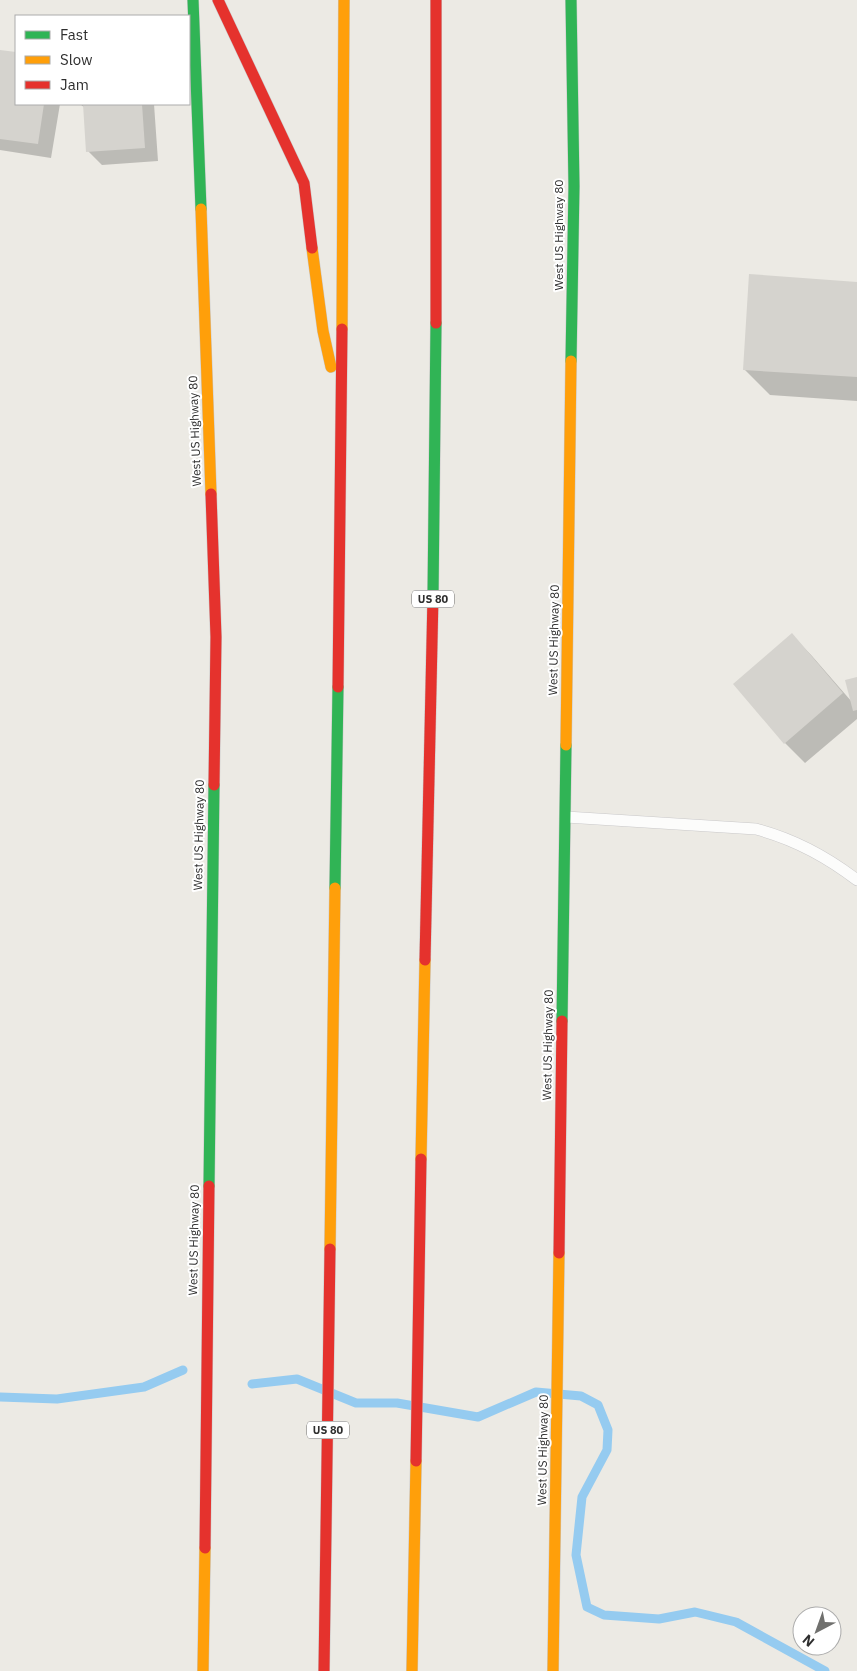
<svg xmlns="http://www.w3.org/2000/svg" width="857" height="1671" viewBox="0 0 857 1671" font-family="'IBM Plex Sans',sans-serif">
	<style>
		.shadow { fill: #0003 }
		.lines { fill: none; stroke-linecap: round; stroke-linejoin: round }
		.stream { stroke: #95cbf0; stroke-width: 9 }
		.building { fill: #d5d3ce }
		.lane-casing { stroke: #c9c8c9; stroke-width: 12 }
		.fast-casing { stroke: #c9c8c9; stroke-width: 12 }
		.slow-casing { stroke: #c9c8c9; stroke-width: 12 }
		.jam-casing { stroke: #c9c8c9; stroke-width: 12 }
		.lane { stroke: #fcfcfb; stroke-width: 11 }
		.fast { stroke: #30b455; stroke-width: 11 }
		.slow { stroke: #ff9f0a; stroke-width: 11 }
		.jam { stroke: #e5322d; stroke-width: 11 }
		.labels { text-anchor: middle; stroke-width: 4; stroke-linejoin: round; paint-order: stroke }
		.shield { fill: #fff; stroke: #6d6d6d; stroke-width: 1 }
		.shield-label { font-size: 11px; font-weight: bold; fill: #2e2e2e }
		.street-label { font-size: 12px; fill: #2e2e2e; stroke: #fff }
	</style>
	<rect width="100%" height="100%" fill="#eceae4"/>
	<g class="shadow">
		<polygon points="0,51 16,53 16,104 60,104 51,158 0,150"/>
		<polygon points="80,104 154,104 158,161 102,165 88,151 85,108"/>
		<polygon points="857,283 857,401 770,395 744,369"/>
		<polygon points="792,635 812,656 852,702 857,679 857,719 805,763 785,743"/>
	</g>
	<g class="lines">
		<g class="stream">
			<polyline points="252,1384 297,1379 356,1403 397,1403 478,1417 536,1392 581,1396 598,1405 608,1430 607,1450 582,1497 576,1555 587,1607 604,1615 659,1619 695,1612 736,1622 825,1671"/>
			<polyline points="0,1397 57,1399 144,1387 183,1370"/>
		</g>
	</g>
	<g class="building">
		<polygon points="0,50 16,52 16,104 44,104 38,144 0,139"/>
		<polygon points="83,104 142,104 145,148 86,152"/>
		<polygon points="749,274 857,282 857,377 743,370"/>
		<polygon points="792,633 843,693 784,744 733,684"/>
		<polygon points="857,677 857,710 853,711 845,680"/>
	</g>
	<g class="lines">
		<g class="lane-casing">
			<path id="lane" d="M566 817 756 829C794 839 826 856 857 880"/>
		</g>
		<g class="fast-casing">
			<g id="fast">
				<polyline points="193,0 201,209"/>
				<polyline points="571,0 574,186 571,361"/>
				<polyline points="433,596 436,323"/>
				<polyline points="335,888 338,687"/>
				<polyline points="562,1021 566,745"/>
				<polyline points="209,1186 214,785"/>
			</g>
		</g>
		<g class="slow-casing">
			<g id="slow">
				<polyline points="201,209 211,494"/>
				<polyline points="312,248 323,331 331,367"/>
				<polyline points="342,329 344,0"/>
				<polyline points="566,745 571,361"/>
				<polyline points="421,1159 425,960"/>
				<polyline points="330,1249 335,888"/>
				<polyline points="203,1671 205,1548"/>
				<polyline points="412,1671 416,1461"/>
				<polyline points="553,1671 559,1253"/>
			</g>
		</g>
		<g class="jam-casing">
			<g id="jam">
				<polyline points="218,0 304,183 312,248"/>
				<polyline points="436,0 436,323"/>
				<polyline points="211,494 216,637 214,785"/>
				<polyline points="338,687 342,329"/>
				<polyline points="425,960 433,596"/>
				<polyline points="559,1253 562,1021"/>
				<polyline points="416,1461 421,1159"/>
				<polyline points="205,1548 209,1186"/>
				<polyline points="324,1671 330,1249"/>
			</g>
		</g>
		<use href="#lane" class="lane"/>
		<use href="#fast" class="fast"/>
		<use href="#slow" class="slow"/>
		<use href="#jam" class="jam"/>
	</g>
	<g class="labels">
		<g class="shield">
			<rect x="412" y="590.5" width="42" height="17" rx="4"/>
			<rect x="307" y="1421.5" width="42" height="17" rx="4"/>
		</g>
		<g class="shield-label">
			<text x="433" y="603">US 80</text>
			<text x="328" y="1434">US 80</text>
		</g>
		<g class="street-label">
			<text transform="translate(559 235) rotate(-90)" y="4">West US Highway 80</text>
			<text transform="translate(195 431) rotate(-92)" y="4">West US Highway 80</text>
			<text transform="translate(554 640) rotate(-89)" y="4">West US Highway 80</text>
			<text transform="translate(199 835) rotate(-89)" y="4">West US Highway 80</text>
			<text transform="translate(548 1045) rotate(-89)" y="4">West US Highway 80</text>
			<text transform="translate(194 1240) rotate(-89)" y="4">West US Highway 80</text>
			<text transform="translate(543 1450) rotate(-89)" y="4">West US Highway 80</text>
		</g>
	</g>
	<rect x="15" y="15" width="175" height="90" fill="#ffffff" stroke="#ababab"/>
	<rect x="25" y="31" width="25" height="8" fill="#30b455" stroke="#ababab"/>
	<text x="60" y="40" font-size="15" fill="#2e2e2e">Fast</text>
	<rect x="25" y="56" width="25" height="8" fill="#ff9f0a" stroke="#ababab"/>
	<text x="60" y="65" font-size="15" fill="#2e2e2e">Slow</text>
	<rect x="25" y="81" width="25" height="8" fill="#e5322d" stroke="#ababab"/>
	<text x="60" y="90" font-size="15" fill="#2e2e2e">Jam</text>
	<g transform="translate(817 1631) rotate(221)"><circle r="24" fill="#ffffff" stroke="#ababab"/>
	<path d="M0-4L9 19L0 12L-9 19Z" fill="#70706e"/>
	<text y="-8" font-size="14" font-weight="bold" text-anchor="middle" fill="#2e2e2e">N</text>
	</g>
</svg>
